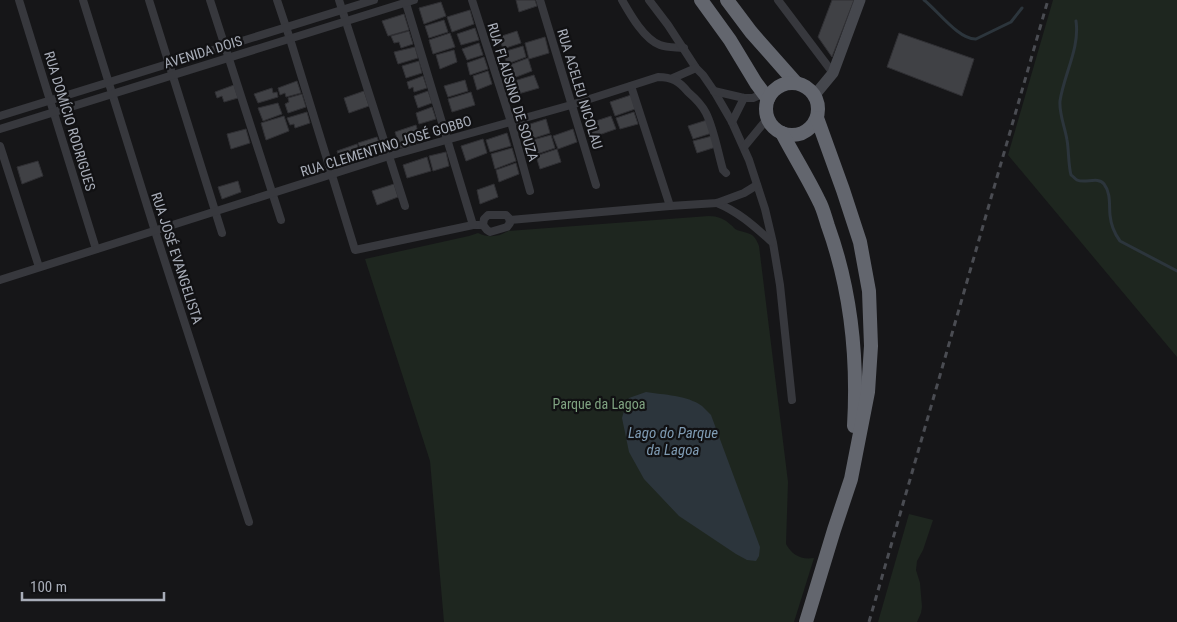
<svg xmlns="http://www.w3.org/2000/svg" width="1177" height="622" viewBox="0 0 1177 622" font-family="'Roboto Condensed',sans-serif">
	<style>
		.green { fill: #1e261f }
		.water { fill: #2c353c }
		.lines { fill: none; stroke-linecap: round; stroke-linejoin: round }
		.stream { stroke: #2c353c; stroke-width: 3 }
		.building { fill: #404145; stroke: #303034 }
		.street { stroke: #37383d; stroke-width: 8 }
		.secondary { stroke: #45474d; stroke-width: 11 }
		.highway { stroke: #63666e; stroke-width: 14 }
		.rail { stroke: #4a4c52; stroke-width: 3; stroke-dasharray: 6 5; stroke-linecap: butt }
		.labels { text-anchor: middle; stroke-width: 4.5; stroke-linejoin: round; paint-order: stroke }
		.street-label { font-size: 14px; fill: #a8adb8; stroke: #111113 }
		.park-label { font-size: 14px; fill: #7fa381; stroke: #111113 }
		.water-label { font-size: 15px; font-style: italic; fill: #7f9bb3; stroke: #111113 }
	</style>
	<rect width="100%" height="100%" fill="#161618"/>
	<g class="green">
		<polygon points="1053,0 1177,0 1177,357 1008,155"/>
		<path d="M709 216C717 216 725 219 731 225 734 227 734 229 737 230 749 234 754 232 759 246L788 482 786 544C792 555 801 560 814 558L794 622H444L430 461 365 259 469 236 478 233C489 238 498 237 508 231Z"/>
		<polygon points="909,514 933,520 923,550 917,561 916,570 920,583 922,607 921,613 917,622 878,622"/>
	</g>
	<path class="water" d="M646 392C664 395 687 395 702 406 705 409 708 412 711 415L760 547 759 556 756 561 747 560 736 554 679 516 644 479 629 452 622 418 626 404 629 398Z"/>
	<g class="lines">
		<g class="stream">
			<path d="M924 0C937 10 959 40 976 39L1011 22 1022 8"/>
			<path d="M1076 21C1080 48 1064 74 1060 101 1059 114 1065 127 1067 140 1069 151 1068 163 1071 175 1073 176 1075 179 1077 180 1085 184 1098 176 1104 184 1111 193 1109 205 1110 215 1111 225 1114 233 1120 241L1177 271"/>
		</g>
	</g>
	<g class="building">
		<polygon points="516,0 535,0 537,6 519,12"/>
		<polygon points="832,0 854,0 832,57 818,37"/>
		<polygon points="441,2 446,16 424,24 419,8"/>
		<polygon points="470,10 474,24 452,32 447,17"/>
		<polygon points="404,14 409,30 388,36 382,21"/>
		<polygon points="444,20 448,32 429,38 425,26"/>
		<polygon points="475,28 479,40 461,45 457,34"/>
		<polygon points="409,31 413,44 401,48 399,42 394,43 391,36"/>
		<polygon points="517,31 521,43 503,49 499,37"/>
		<polygon points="450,33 455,47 433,54 429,40"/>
		<polygon points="899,33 974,59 962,96 887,67"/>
		<polygon points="545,37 549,53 529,59 525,43"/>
		<polygon points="479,43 483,55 467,60 462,49"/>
		<polygon points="523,46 526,57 507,64 503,52"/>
		<polygon points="415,47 418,58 398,64 394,52"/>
		<polygon points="454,50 457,62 440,69 436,55"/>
		<polygon points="484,57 488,69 470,75 467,63"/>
		<polygon points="528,58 532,71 511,79 507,66"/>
		<polygon points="419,61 422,73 406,78 402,66"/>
		<polygon points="488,71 492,84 477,90 473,76"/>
		<polygon points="534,75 539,88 518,94 514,81"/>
		<polygon points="423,76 427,88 414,92 413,87 409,89 407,82"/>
		<polygon points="465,80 468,91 448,97 444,86"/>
		<polygon points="297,81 301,93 286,97 285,93 280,95 278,88"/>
		<polygon points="234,85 238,98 224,102 222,96 217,98 215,92"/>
		<polygon points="272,88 273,93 277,92 278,97 258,103 254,94"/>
		<polygon points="364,91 369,106 349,113 344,98"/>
		<polygon points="428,91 432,103 418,108 414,96"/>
		<polygon points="471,92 475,105 452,112 448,99"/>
		<polygon points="302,94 306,107 288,113 285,104 289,102 288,98"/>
		<polygon points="631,95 635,109 615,116 610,102"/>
		<polygon points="278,103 282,114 263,121 258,108"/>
		<polygon points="432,107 436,119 419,124 416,113"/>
		<polygon points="307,112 310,123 295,128 294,124 290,125 287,118"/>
		<polygon points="634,112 638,124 620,129 616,118"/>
		<polygon points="284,116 289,131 266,140 261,123"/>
		<polygon points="611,116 616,129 593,137 590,123"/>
		<polygon points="546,119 550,133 528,140 524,126"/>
		<polygon points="707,120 712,133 693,139 688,126"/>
		<polygon points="416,125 419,136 416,137 417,143 400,148 395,132"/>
		<polygon points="246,129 250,143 231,149 227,134"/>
		<polygon points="573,129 577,142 558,149 553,136"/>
		<polygon points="507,133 511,146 490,152 486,140"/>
		<polygon points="551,135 555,148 534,155 529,141"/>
		<polygon points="712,136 716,147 697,153 693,141"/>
		<polygon points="377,137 381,148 363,155 358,143"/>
		<polygon points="483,139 487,153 466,161 461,146"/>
		<polygon points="357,144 361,156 341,162 337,151"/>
		<polygon points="512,148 516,161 495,169 491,154"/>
		<polygon points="557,149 561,162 540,169 536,156"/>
		<polygon points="446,152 449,166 433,171 429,156"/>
		<polygon points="427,157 431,171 407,178 403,165"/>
		<polygon points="38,161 43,176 22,184 17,167"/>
		<polygon points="516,163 519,174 499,182 496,170"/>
		<polygon points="238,181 241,192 222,199 218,187"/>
		<polygon points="394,184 398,197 377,205 372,191"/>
		<polygon points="494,184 498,197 480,204 477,190"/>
	</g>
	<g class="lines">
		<g class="street">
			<polyline points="19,0 96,249"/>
			<polyline points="83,0 155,231 249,522"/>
			<polyline points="149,0 222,233"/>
			<polyline points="210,0 281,220"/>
			<polyline points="277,0 290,39 355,250 473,225 483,225"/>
			<polyline points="339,0 405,206"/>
			<polyline points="405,0 473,225"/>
			<polyline points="472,0 511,122 530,191"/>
			<polyline points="540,0 596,185"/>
			<path d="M622 0C630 14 644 39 660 45 668 48 676 47 684 48"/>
			<polyline points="649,0 668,25 696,68 703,75 714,91 732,122 749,160 765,209 773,243 780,285 792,400"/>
			<polyline points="778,0 833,73"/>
			<polyline points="673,78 696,68"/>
			<polyline points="631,86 670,206"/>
			<polyline points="714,91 744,98 753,98 764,93"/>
			<polyline points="0,116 374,0"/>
			<polyline points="732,122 744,98"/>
			<polyline points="0,129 414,0"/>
			<polyline points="0,146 39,267"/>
			<polyline points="744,147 767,119"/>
			<path d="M717 203C739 212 755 227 772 242"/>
			<polygon points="488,215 506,215 509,218 510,223 507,227 490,232 487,230 483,225 484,219"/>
			<polyline points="510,220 670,206 717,203 744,193 757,185"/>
			<path d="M0 280 389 156 571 105 658 77C672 77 679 81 688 92 695 98 702 105 706 113 714 129 718 153 723 170L726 173"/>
		</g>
		<polyline class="secondary" points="814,96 833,73 860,0"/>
		<g class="highway">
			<polyline points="701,0 730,40 756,83 768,99"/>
			<polyline points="727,0 751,32 796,83"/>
			<circle cx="792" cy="109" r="26"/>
			<path d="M782 133C794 156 808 178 819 201 823 208 825 217 828 226 851 290 858 358 854 426"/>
			<polyline points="806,622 834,530 851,479 868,392 871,346 869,291 860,242 843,190 817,118"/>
		</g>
		<polyline class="rail" points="869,622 1048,0"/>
	</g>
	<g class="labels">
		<g class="street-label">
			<text transform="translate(203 52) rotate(-17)" y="5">AVENIDA DOIS</text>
			<text transform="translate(580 89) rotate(73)" y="5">RUA ACELEU NICOLAU</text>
			<text transform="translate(513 92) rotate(73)" y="5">RUA FLAUSINO DE SOUZA</text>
			<text transform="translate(70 121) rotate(73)" y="5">RUA DOMÍCIO RODRIGUES</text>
			<text transform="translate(386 146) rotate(-17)" y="5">RUA CLEMENTINO JOSÉ GOBBO</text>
			<text transform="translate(177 258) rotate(72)" y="5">RUA JOSÉ EVANGELISTA</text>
		</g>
		<g class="park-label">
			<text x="599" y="409">Parque da Lagoa</text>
		</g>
		<g class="water-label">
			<text x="673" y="438">Lago do Parque<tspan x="673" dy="17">da Lagoa</tspan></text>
		</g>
	</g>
	<path d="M22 592v8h142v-8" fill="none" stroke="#a8adb8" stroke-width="2.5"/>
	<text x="30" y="592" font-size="15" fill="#a8adb8" stroke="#111113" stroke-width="4" paint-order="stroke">100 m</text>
</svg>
